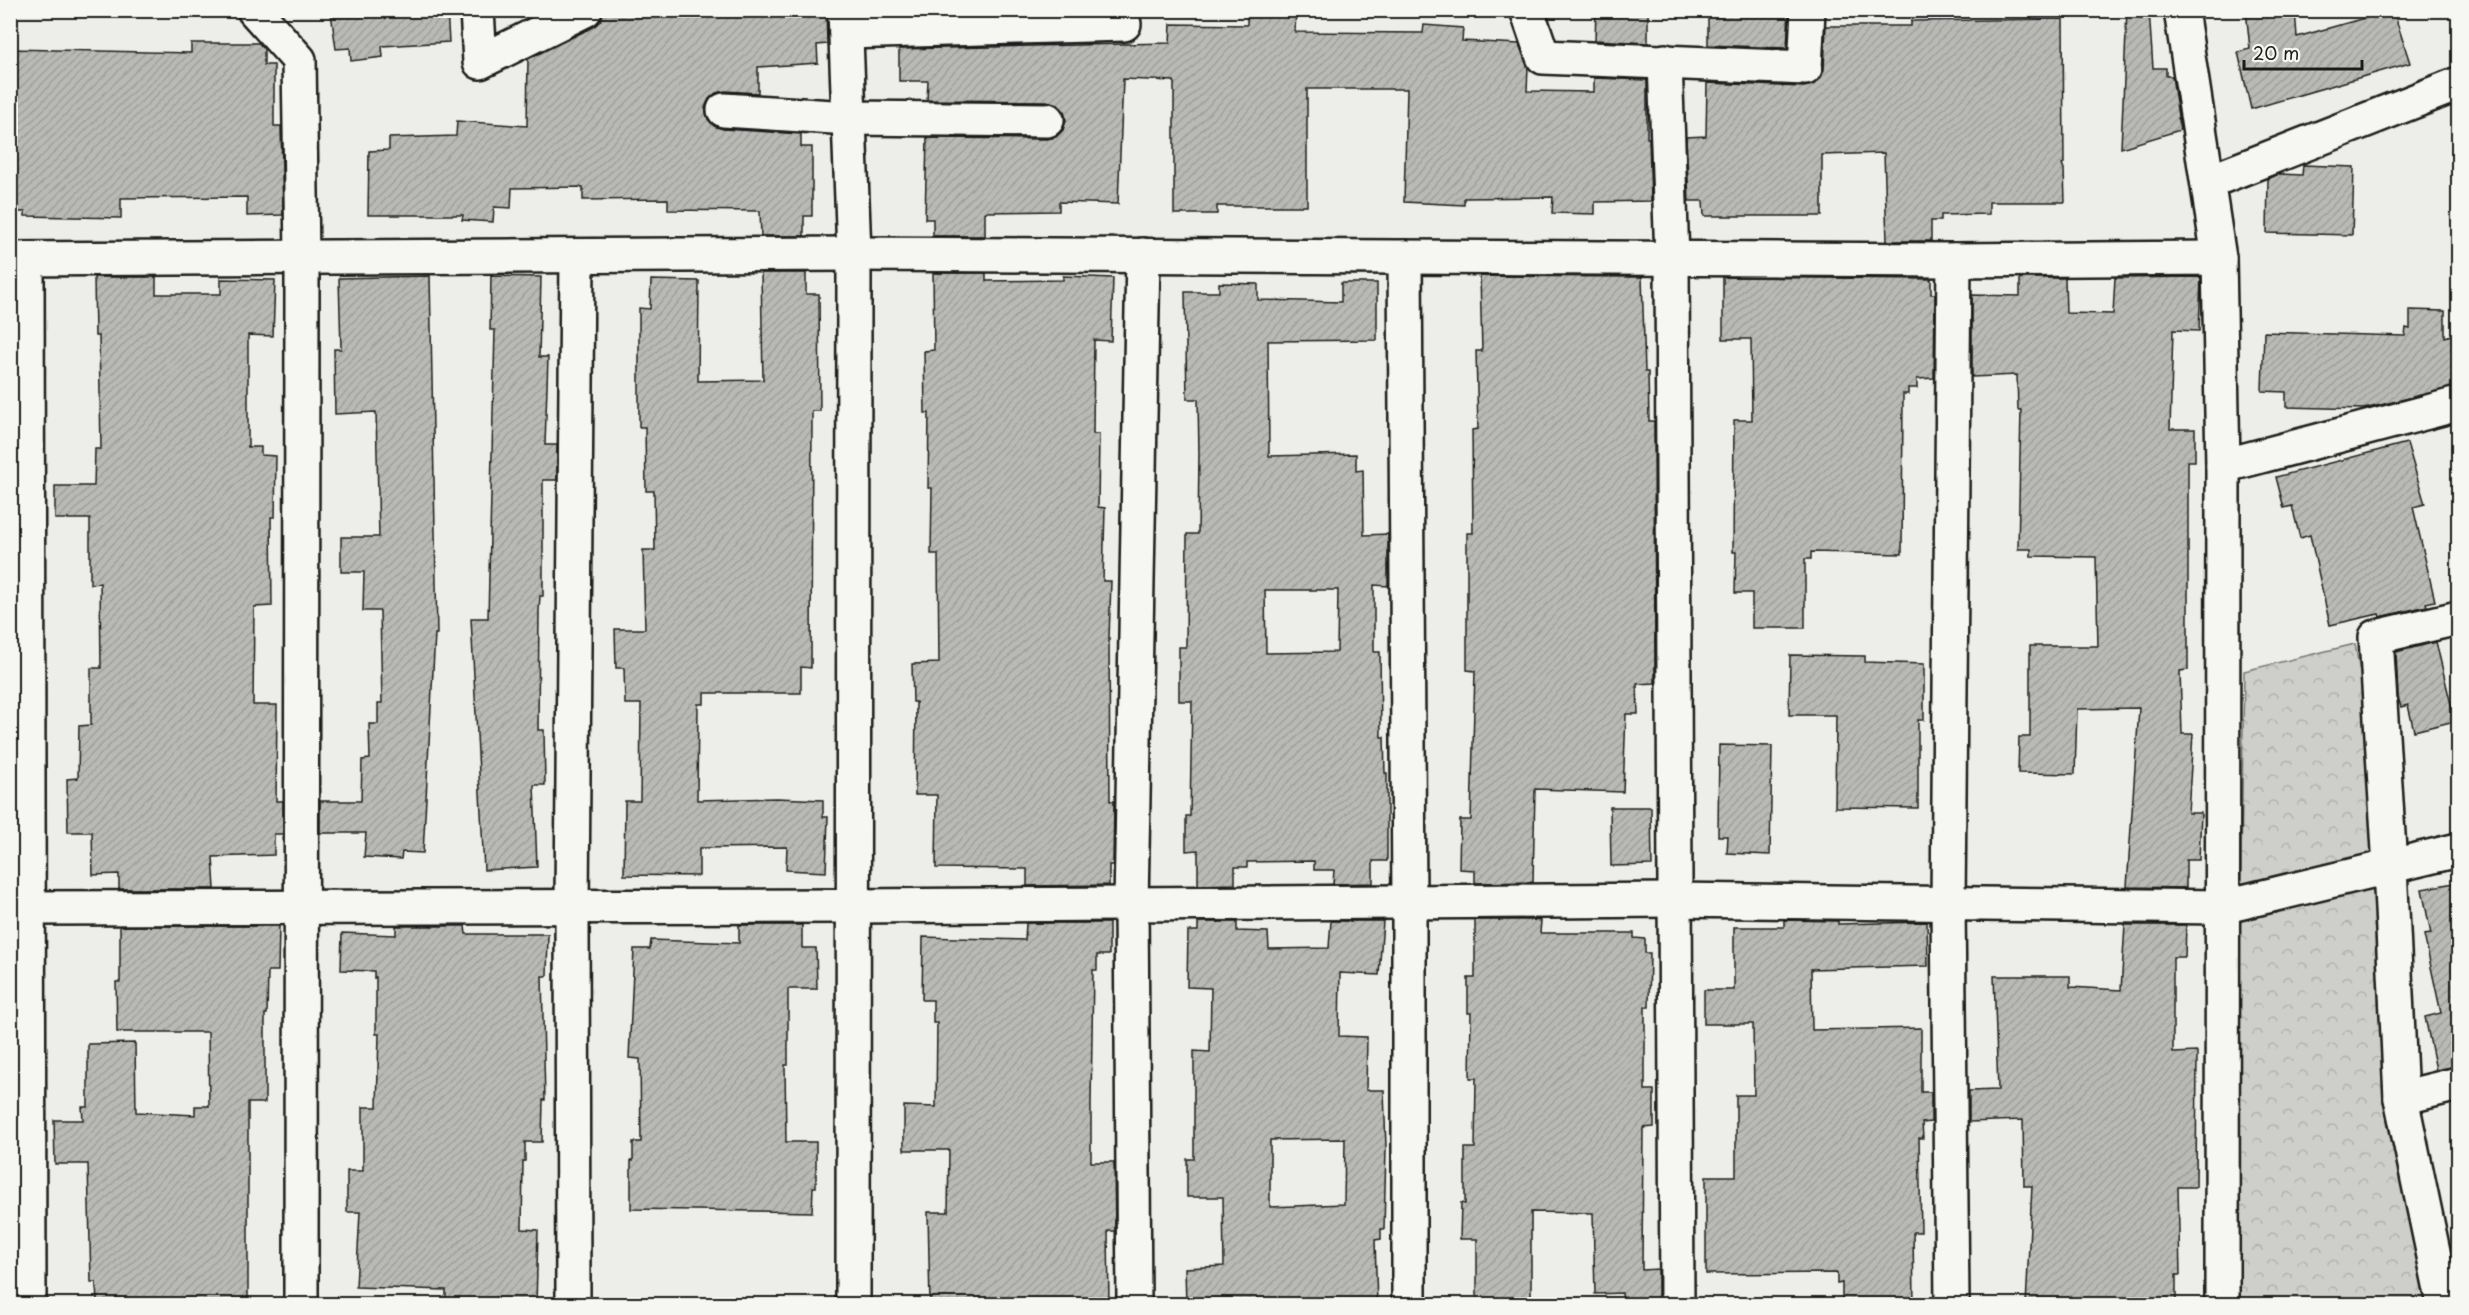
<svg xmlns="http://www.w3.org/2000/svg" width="2469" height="1315" viewBox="0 0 2469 1315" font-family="'Playpen Sans',sans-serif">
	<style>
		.forest { fill: url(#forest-crowns); stroke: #757574; stroke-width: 1.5 }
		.building { fill: url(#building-hatch); stroke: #1c1c1c; stroke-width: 1.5; fill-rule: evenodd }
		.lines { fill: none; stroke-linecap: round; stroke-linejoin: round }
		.minor-casing { stroke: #1c1c1c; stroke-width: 38 }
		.minor { stroke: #f6f6f2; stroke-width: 33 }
	</style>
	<defs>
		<pattern id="forest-crowns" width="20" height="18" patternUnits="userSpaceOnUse" patternTransform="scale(1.5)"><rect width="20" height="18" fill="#cececb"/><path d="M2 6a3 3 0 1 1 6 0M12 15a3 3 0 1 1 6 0" fill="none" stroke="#b0b0ae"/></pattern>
		<pattern id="building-hatch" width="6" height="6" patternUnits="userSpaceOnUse" patternTransform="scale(1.5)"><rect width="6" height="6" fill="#b9b9b6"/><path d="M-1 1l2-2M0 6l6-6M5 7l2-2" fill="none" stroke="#9e9e9c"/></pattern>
	</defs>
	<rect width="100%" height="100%" fill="#edede9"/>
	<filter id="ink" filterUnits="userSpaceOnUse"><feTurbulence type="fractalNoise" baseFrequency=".0167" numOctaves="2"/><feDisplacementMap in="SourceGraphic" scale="12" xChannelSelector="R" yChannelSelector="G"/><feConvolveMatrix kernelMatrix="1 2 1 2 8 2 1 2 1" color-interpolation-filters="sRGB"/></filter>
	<g filter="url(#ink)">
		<polygon class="forest" points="2355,644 2369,722 2436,1304 2234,1304 2244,671"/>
		<g class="building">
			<polygon points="351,10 447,10 449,42 382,46 383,57 351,61 350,48 336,49 331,13"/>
			<polygon points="604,10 727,14 727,10 826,10 827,44 817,45 818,63 758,67 758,93 725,91 716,93 709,99 705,108 708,119 714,126 723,129 801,134 801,147 812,147 812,216 804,216 804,236 761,236 760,211 668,210 668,199 583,200 583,187 512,188 511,208 494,207 493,222 462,220 463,215 368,215 369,151 389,150 389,138 456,136 457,121 527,126 528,59 593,27 601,20"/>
			<polygon points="1247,10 1296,10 1295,32 1423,33 1424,25 1463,28 1462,41 1519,44 1528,67 1527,91 1594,92 1594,78 1647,80 1647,138 1649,138 1651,201 1595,202 1595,214 1552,213 1553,197 1464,198 1464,205 1404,202 1407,89 1307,89 1307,206 1217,206 1217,214 1174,214 1174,81 1123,79 1118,204 1059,202 1059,211 985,212 985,236 933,236 933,219 925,219 927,138 1047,139 1056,137 1063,130 1066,120 1064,111 1057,104 1047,101 927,100 928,81 899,81 899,49 1170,43 1171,24 1247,25"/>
			<polygon points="1596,10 1648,10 1648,43 1595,40"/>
			<polygon points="1708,10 1789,10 1787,48 1708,45"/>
			<polygon points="2127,10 2149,10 2153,68 2166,68 2166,76 2172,76 2180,130 2121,148"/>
			<polygon points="2246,10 2295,10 2297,37 2393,10 2410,63 2251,109 2238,52 2250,49"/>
			<polygon points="2063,19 2064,163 2062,164 2064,169 2065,202 1989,202 1989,214 1941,215 1941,221 1931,221 1931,241 1887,241 1884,153 1822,155 1822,216 1704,216 1703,201 1689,201 1686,137 1706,136 1707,83 1804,87 1813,85 1820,79 1824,70 1826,26 1911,26 1911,21"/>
			<polygon points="191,43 259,43 264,49 264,65 274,65 274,126 281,126 283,215 247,216 247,197 121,198 121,218 25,216 25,212 10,212 10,49 191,53"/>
			<polygon points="2303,165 2354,167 2352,235 2267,233 2268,179 2279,174 2302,175"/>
			<polygon points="761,273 806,273 806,294 819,294 820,411 812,411 811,668 801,667 801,693 704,693 704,704 698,704 697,800 777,798 823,800 823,817 828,817 826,872 786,870 787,847 699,848 699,876 624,875 625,801 640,801 641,704 625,704 624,668 616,668 615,629 645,629 643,550 655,550 654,491 646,491 645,427 639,427 639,308 650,309 651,280 699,281 698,381 763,380"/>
			<polygon points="933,273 986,273 986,281 1063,280 1063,276 1113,278 1111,341 1094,340 1093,434 1099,434 1098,507 1105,508 1103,581 1111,581 1109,638 1110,801 1114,801 1113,865 1109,865 1109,885 1027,886 1027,869 936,868 937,795 915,795 916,702 913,702 912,664 939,663 938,554 931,554 932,488 928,488 929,413 925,413 924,351 934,350"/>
			<polygon points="430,276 437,634 435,634 423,853 402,852 401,859 364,857 366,833 320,833 320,801 361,801 362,760 370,759 369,724 378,724 378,703 382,703 380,611 363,611 364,572 341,572 341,537 379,537 376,412 335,414 334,349 341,349 339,278"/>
			<polygon points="491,276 541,277 539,357 548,357 545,445 557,445 557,480 543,480 543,596 540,596 539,610 538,730 544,730 545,785 534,785 537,867 484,870 471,618 488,618 495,330 490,330"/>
			<polygon points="1480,276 1642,277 1645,372 1648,372 1649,421 1654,421 1655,683 1637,684 1638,714 1626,714 1623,792 1535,789 1533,882 1475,883 1475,870 1459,869 1460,820 1471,820 1475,671 1467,670 1467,533 1473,533 1472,430 1478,429 1476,351 1482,351"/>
			<polygon points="94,277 156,277 156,294 221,294 221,279 275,280 273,336 248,335 248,447 261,447 261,455 276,456 275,517 271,517 272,606 254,607 253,705 277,705 276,801 283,801 283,834 274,834 274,855 213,857 215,889 119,889 119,874 93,875 92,832 68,832 67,779 78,778 79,726 91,725 91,668 101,668 100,583 90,584 90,519 55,519 55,486 94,486 95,449 101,449 99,336 95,336"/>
			<polygon points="1723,277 1931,279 1931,294 1935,294 1934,378 1917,379 1917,388 1908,388 1908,394 1903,394 1902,554 1811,552 1811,559 1805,559 1805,628 1752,628 1752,593 1735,593 1736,552 1733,552 1734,420 1752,420 1751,339 1723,339"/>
			<polygon points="2201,277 2199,331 2173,330 2170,429 2195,429 2195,461 2188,461 2188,670 2180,671 2182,734 2193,734 2188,813 2201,813 2199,860 2186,860 2186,888 2127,887 2139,708 2077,709 2075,774 2018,773 2019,737 2030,737 2030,646 2098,646 2096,557 2031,556 2031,549 2018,549 2021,410 2018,410 2017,375 1972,377 1972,295 2020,296 2020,278 2065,278 2066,313 2113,314 2115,278"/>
			<path d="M1219 283 1258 284V300L1341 302V283H1377V340L1268 341 1269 456 1356 454V471L1363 470 1364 535 1388 534V586L1374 585V652H1380L1381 737H1384L1385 773H1387V861H1373V883L1333 884 1334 870H1314V861L1247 862V867H1235V884L1198 885V850L1186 851V816H1190L1192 701H1179V647H1186L1187 534H1198L1199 454 1198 399H1187L1185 292H1219ZM1265 590H1338L1337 652 1266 653Z"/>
			<polygon points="2410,310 2445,311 2445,337 2458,333 2458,386 2364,409 2286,407 2286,392 2262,391 2264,332 2405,336 2406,328 2410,329"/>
			<polygon points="2407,443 2425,504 2413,507 2435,601 2426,603 2427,606 2380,617 2379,614 2330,625 2310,535 2300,538 2292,506 2284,508 2276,477"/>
			<polygon points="2436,642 2455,721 2414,731 2408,705 2401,707 2398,697 2396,652"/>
			<polygon points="1790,655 1865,656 1865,662 1924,664 1924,720 1918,720 1918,808 1835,807 1836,715 1789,715"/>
			<polygon points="1719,745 1772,746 1770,855 1727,853 1728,836 1718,836"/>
			<polygon points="1610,807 1651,807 1652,865 1611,866"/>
			<polygon points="2454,883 2458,905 2458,1066 2436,1070 2425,1017 2441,1013 2424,935 2431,934 2422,889"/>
			<polygon points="1475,920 1532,920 1541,921 1540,933 1634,933 1634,938 1645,939 1645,953 1650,953 1649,1007 1645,1007 1645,1090 1654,1090 1654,1127 1643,1128 1642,1270 1658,1269 1658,1305 1623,1305 1622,1293 1595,1294 1593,1213 1531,1212 1531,1300 1477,1300 1477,1239 1460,1239 1461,1203 1465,1204 1465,1148 1475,1148 1476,1078 1470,1078 1471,1013 1468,1013 1468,978 1475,978"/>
			<polygon points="1784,920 1838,921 1838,924 1927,922 1928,966 1811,969 1812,1030 1921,1028 1921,1092 1931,1092 1931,1122 1922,1123 1923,1138 1919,1138 1921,1232 1913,1232 1914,1305 1842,1305 1842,1283 1837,1284 1837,1273 1706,1274 1706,1176 1736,1176 1736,1095 1754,1095 1753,1024 1704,1024 1704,990 1734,990 1734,927 1784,927"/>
			<path d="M1331 921H1383L1379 975 1340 973 1339 1036 1367 1037 1366 1090H1384L1386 1148 1384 1229H1381V1239L1375 1240 1377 1305H1186L1185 1268 1224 1266 1223 1197H1187V1159H1194V1051L1210 1052 1211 988 1187 987 1188 931H1198V922H1237V931L1268 932 1269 949 1329 948ZM1345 1139 1344 1204 1270 1207V1140Z"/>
			<polygon points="1026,923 1109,923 1109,955 1097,955 1097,970 1093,970 1091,1103 1091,1162 1114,1162 1115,1231 1108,1231 1109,1305 930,1305 928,1212 948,1212 949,1150 904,1150 904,1106 936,1107 937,1023 933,1023 933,1000 922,1000 923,937 1025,940"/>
			<polygon points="739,925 802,925 802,948 816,948 817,989 788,989 788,1065 785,1065 786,1142 816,1142 816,1187 813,1187 812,1212 631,1209 631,1160 633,1161 633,1142 641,1142 640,1059 629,1058 634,949 650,949 651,940 739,943"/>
			<polygon points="2125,925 2186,925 2185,957 2173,957 2173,1053 2197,1052 2196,1187 2178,1187 2180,1275 2176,1275 2176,1305 2026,1305 2032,1186 2024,1186 2023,1120 1969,1122 1969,1091 1998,1090 1994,976 2070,976 2070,987 2121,990"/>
			<polygon points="120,926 279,926 278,971 268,971 267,1014 265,1014 265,1103 248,1103 248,1305 97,1305 96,1282 91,1282 88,1164 55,1164 54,1120 83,1120 82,1107 88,1107 88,1044 135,1043 136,1112 195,1115 195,1106 209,1106 208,1032 117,1032 116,982 120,982"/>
			<polygon points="396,926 465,926 466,934 548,934 547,976 542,976 545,1100 543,1100 542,1142 525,1142 525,1161 523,1161 522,1229 538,1230 536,1305 446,1305 446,1290 356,1287 360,1212 347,1212 347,1171 363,1171 363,1107 377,1107 379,1034 376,1034 376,977 374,978 374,971 341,970 342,933 396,935"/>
		</g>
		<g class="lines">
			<g class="minor-casing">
				<g id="minor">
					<polyline points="254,10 299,60 302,257 301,1304"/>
					<polyline points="477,10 480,62 585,10"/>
					<polyline points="845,10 854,254 853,1304"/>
					<polyline points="1527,10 1543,57 1805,68 1808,10"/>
					<polyline points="2181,10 2219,258"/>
					<polyline points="846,32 1124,24"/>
					<polyline points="1665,61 1672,259 1677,1304"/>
					<polyline points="724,110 849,118 1047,120"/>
					<polyline points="2208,182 2458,84"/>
					<polyline points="1405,257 1409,903 1409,1304"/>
					<polyline points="10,259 854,254 1954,260 2219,258 2223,466 2458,404"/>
					<polyline points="27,259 29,1304"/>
					<polyline points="10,908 852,906 1674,900 2222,907 2458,850"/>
					<polyline points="2401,1098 2458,1084"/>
					<polyline points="573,1304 572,906 577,256"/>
					<polyline points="1134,1304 1131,905 1143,255"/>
					<polyline points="1952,1304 1948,904 1954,260"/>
					<polyline points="2222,1304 2223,466"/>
					<polyline points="2444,1304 2401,1098 2390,867 2376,637 2458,618"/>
				</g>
			</g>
			<use href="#minor" class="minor"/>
		</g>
	</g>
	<rect width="2469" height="1315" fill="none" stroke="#f6f6f2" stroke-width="36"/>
	<rect x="18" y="18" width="2433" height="1279" fill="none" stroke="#1c1c1c" stroke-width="2" filter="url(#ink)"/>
	<path d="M2244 60v9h118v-9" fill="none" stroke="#1c1c1c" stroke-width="3"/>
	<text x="2253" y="60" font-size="18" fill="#1c1c1c" stroke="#f6f6f2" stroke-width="4.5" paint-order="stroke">20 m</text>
</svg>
